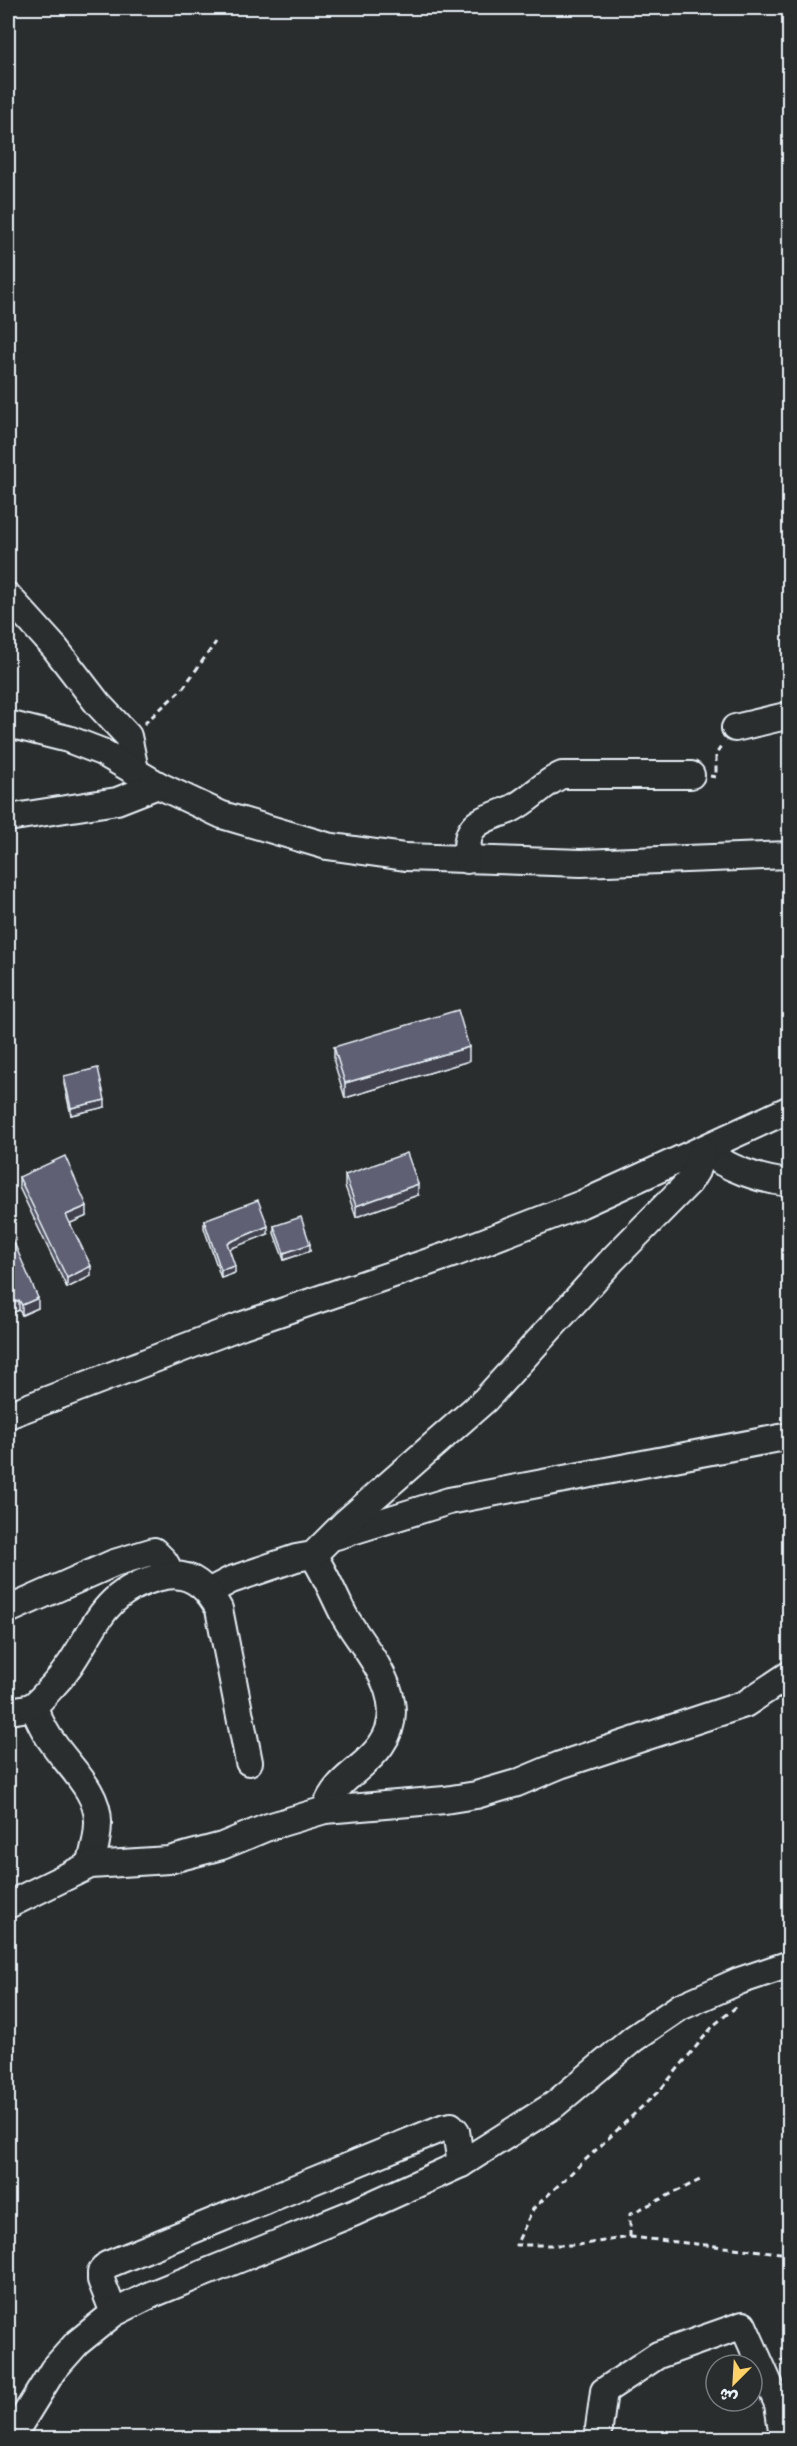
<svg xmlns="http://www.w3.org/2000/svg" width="797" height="2446" viewBox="0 0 797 2446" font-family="'Patrick Hand','Playpen Sans Arabic',sans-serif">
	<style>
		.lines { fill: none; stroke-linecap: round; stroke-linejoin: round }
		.minor-casing { stroke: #e8f1f8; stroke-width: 30 }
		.path { stroke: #e8f1f8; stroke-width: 3; stroke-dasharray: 6 4.5; stroke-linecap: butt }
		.minor { stroke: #2a2d2e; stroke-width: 26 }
		.wall { fill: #515363; stroke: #e8f1f8; stroke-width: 1.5 }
		.shaded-wall { fill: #424350; stroke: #e8f1f8; stroke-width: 1.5 }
		.building { fill: #5e6073; stroke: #e8f1f8; stroke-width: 1.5 }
	</style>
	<rect width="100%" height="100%" fill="#2a2d2e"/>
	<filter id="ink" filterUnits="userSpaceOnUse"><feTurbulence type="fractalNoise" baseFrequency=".0167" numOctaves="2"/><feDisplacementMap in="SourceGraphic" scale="12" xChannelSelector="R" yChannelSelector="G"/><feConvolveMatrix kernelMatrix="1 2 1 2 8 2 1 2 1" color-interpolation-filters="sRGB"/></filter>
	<g filter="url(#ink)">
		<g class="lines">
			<g class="minor-casing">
				<g id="minor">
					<polyline points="8,596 55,648 98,704 128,736 135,770"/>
					<polyline points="8,724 68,739 102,752 158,785 222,815 327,846 405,857 581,863 790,855"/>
					<polyline points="735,728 790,715"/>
					<polyline points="8,818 117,801 158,785"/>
					<path d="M467 860C467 849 466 837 473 828 482 817 499 815 511 809 530 800 543 783 562 775H691"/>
					<path d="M703 1150C727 1168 759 1180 790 1183"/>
					<polyline points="8,1415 243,1325 455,1253 582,1204 790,1109"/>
					<polyline points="336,1536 449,1501 790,1436"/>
					<path d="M313 1555C326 1575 334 1596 345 1617 367 1654 413 1700 381 1745 363 1771 336 1777 325 1810"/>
					<polyline points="210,1591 231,1580 296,1558 313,1555 346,1522 485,1400 613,1259 689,1182 696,1171 703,1150"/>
					<polyline points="8,1610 114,1563 154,1551 164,1561 172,1575"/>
					<path d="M33 1706C39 1719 44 1732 53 1743 69 1767 99 1792 98 1823 98 1838 94 1851 90 1865"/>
					<path d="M8 1711C15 1710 28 1709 34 1705 40 1701 46 1693 51 1688 95 1643 92 1591 165 1576 191 1571 208 1588 219 1609L249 1762"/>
					<polyline points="8,1905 90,1865 169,1860 222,1846 268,1827 325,1810 445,1800 476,1795 517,1783 560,1765 745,1704 790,1674"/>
					<polyline points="114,2313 101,2280 101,2272 107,2265 445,2127 451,2126 456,2131 461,2164"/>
					<polyline points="599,2428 604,2391 658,2355 743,2325 778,2404 783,2436"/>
					<polyline points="11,2438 53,2370 77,2343 114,2313 150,2295 353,2213 461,2164 554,2105 633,2039 680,2007 739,1981 790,1964"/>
				</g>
			</g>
			<g class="path">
				<polyline points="144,724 183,688 216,642"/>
				<polyline points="710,776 716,777 716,754 723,744"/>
				<polyline points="736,2007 714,2025 661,2089 533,2209 516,2245 578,2245 630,2237 790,2254"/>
				<polyline points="785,2103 790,2102"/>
				<polyline points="630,2237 630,2214 702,2179"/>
				<polyline points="780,2361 790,2357"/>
			</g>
			<use href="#minor" class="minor"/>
		</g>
		<g class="wall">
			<polygon points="334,1047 469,1061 345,1098 334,1062"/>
			<polygon points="64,1076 105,1107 71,1115 64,1084"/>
			<polygon points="345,1175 418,1195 356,1217 345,1186"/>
			<polygon points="19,1177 87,1216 70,1223 91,1276 67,1288 19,1187"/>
			<polygon points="204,1220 268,1234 229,1249 235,1273 221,1278 204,1228"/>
			<polygon points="274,1226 310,1251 284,1260 274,1233"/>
			<polygon points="8,1229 38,1308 22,1315 19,1310 8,1315"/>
		</g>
		<g class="shaded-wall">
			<polygon points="469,1047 469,1061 345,1098 345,1083"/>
			<polygon points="105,1100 105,1107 71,1115 71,1108"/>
			<polygon points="418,1184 418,1195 356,1217 356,1206"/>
			<polygon points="87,1206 87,1216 66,1225 66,1215"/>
			<polygon points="268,1226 268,1234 227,1250 227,1243"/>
			<polygon points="310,1244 310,1251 284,1260 284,1253"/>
			<polygon points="91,1266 91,1276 67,1288 67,1278"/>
			<polygon points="235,1266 235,1273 221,1278 221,1270"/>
			<polygon points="38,1298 38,1308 22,1315 22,1305"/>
			<polygon points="19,1300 19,1310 8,1315 8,1306"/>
		</g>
		<g class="building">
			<polygon points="458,1010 469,1047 345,1083 334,1047"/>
			<polygon points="98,1068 105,1100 71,1108 64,1076"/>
			<polygon points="407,1153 418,1184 356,1206 345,1175"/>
			<polygon points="65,1156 87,1206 66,1215 91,1266 67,1278 19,1177"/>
			<polygon points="258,1200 268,1226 227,1243 235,1266 221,1270 204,1220"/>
			<polygon points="301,1217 310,1244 284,1253 274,1226"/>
			<polygon points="8,1229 38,1298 22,1305 19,1300 8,1306"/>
		</g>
	</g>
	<rect width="797" height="2446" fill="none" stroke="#2a2d2e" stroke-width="30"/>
	<rect x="15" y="15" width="767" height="2416" fill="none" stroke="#e8f1f8" stroke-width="2" filter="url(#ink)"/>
	<g transform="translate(734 2383) rotate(204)"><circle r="28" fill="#2a2d2e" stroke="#767b7f" stroke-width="1.5"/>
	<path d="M0-4.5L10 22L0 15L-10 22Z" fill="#ffd166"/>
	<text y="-9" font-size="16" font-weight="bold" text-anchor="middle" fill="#e8f1f8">ش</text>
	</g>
</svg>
